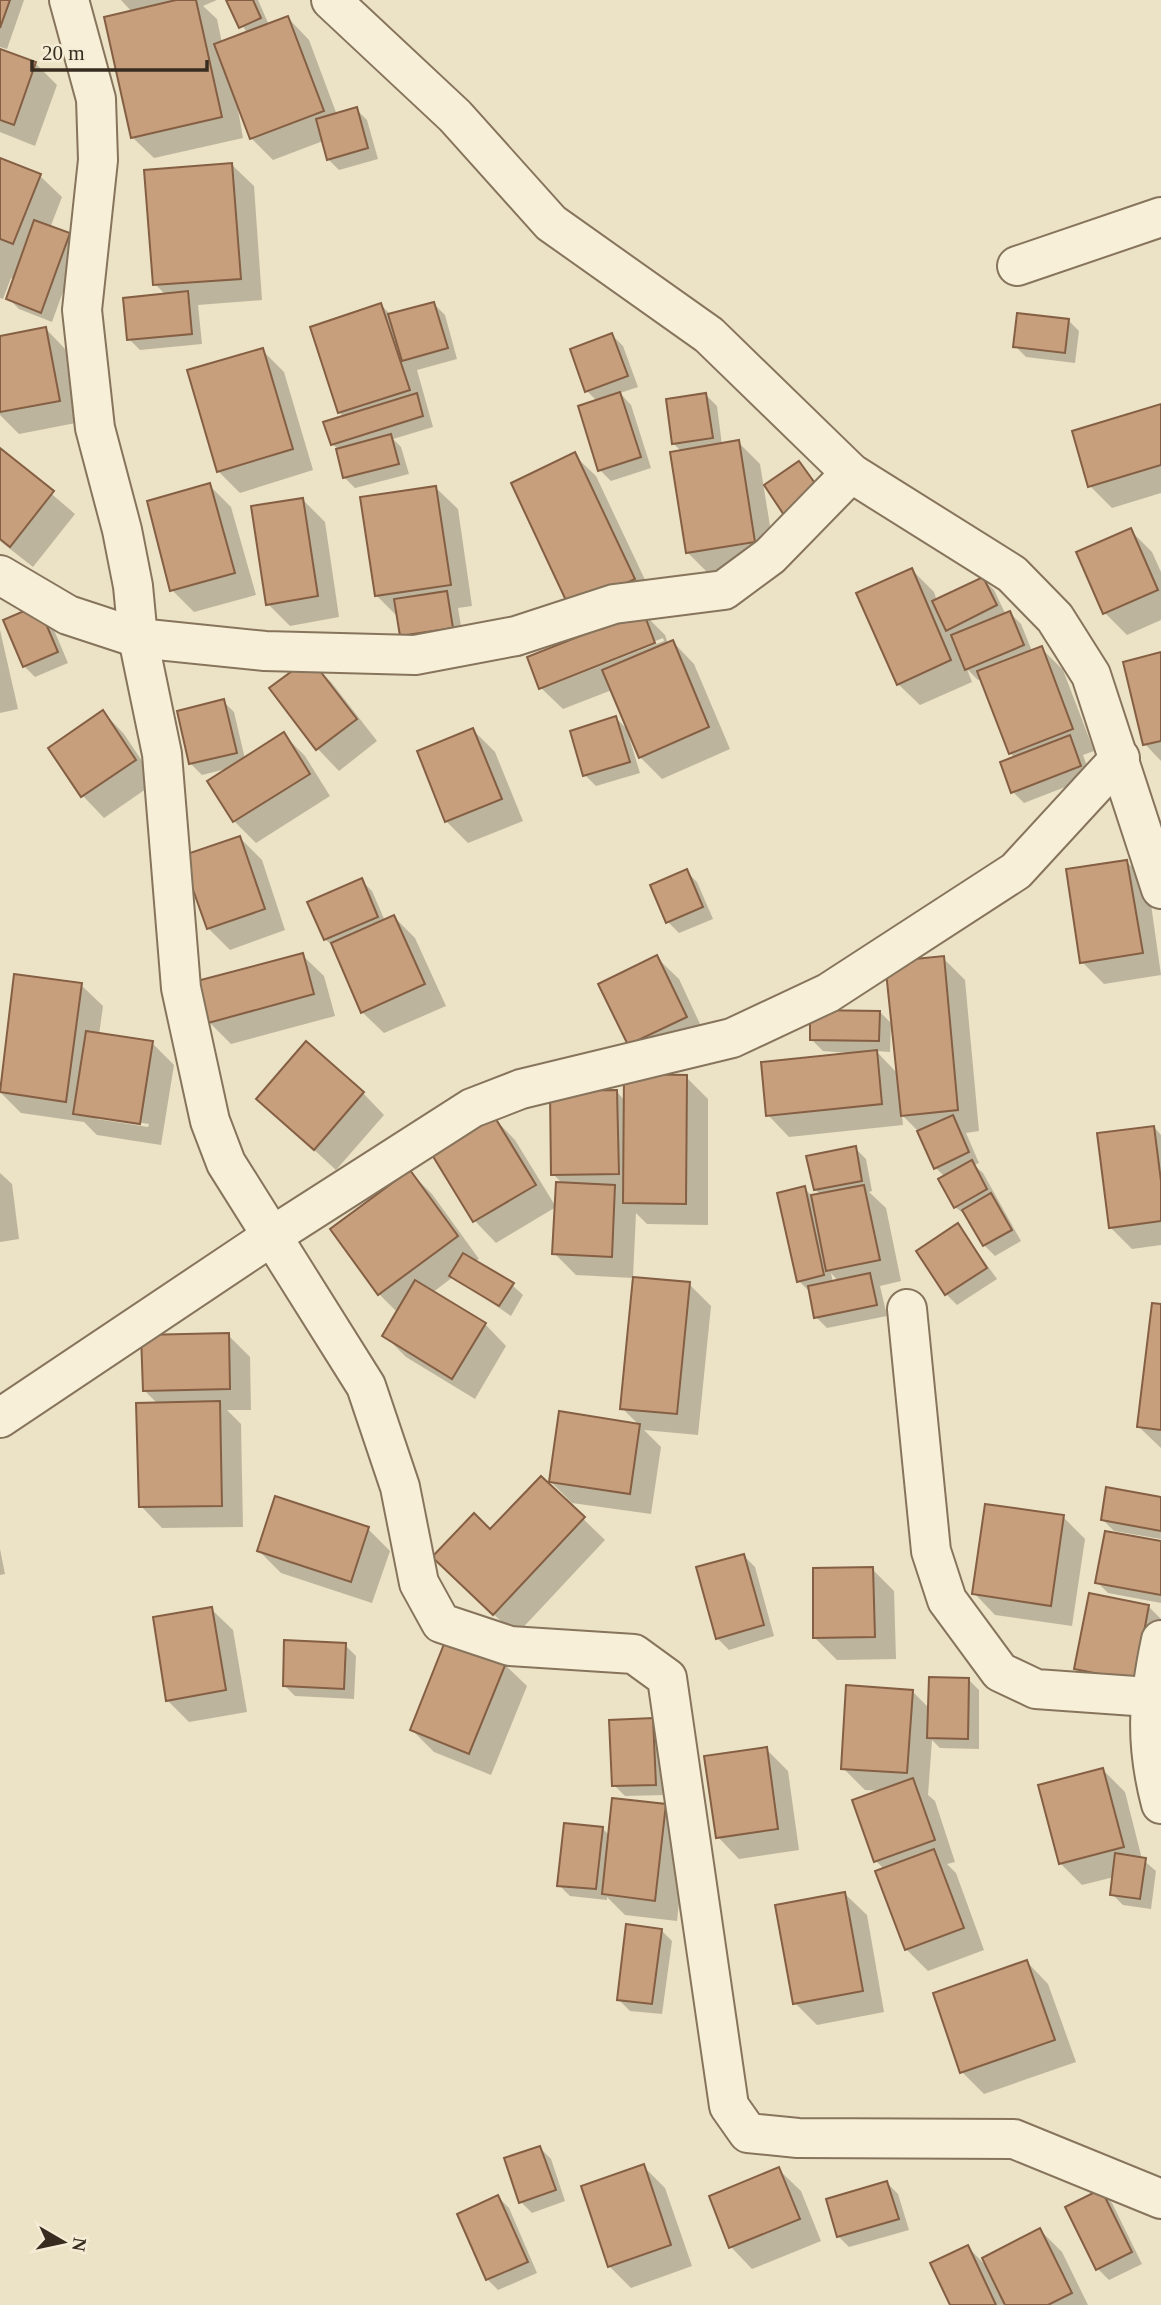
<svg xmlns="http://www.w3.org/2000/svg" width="1161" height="2305" viewBox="0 0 1161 2305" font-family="'Times New Roman',serif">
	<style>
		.shadow { fill: #0003; fill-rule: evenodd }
		.building { fill: #c89f7d; stroke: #845f43; stroke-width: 2 }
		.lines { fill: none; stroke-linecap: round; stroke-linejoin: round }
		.minor-casing { stroke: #86745c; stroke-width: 42 }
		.minor { stroke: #f7efd8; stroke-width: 38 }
	</style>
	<rect width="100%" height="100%" fill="#ece2c5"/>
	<g class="shadow">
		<polygon points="0,0 24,0 7,49 0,47"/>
		<polygon points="121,0 217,0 203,6 217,19 222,43 247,33 228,0 258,0 269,25 288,18 309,40 337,115 356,109 367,120 378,159 339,170 328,159 323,141 273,160 251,138 236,98 243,138 154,158 132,137 132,12"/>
		<polygon points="0,51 35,63 57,85 35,146 0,132"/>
		<polygon points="0,160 40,176 62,197 50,228 69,234 80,245 52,322 19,309 8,298 14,279 11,278 3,299 0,298"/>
		<polygon points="232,165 254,186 262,300 198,305 202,344 140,350 129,339 166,295 155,284"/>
		<polygon points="434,304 445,315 457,359 417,370 433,427 393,439 401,447 409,474 355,488 344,477 338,449 332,444 344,417 339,412 381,305 391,315"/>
		<polygon points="1068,320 1079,331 1075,363 1026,357 1015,346"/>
		<polygon points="46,329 67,351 81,422 19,434 0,415 0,338"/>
		<polygon points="612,335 623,346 638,387 620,393 631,405 651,468 611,481 600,470 597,401 587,391"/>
		<polygon points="262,350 284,372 313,470 240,493 218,471"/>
		<polygon points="706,395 717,406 722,445 738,442 760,464 776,563 709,574 687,552 682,452 673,443"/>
		<polygon points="1161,406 1161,493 1112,508 1090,486"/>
		<polygon points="0,450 75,514 33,567 0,541"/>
		<path d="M574 455 596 476 655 601 643 613 665 635 668 644 673 642 694 664 730 749 662 779 640 757 632 736 629 737 640 773 596 786 585 775 616 718 630 732 612 690 563 709 541 688 595 632ZM663 638 664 641 549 686V683Z"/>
		<polygon points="209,485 231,507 256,595 194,612 172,590"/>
		<polygon points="436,488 458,509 472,606 458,608 463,638 413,646 402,635 399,618 377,596"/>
		<polygon points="303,500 325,522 339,617 290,626 268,604"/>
		<polygon points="1130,530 1152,552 1161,572 1161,620 1127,635 1105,613"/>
		<polygon points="912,570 934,592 937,601 983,579 994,590 1006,615 1010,613 1021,624 1032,651 1041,648 1063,670 1094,751 1083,755 1091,777 1024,803 1013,792 1002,763 1015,758 1010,753 982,678 978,680 967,669 972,682 920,705 898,684"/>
		<polygon points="49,618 68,663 35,677 24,666"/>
		<polygon points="0,630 18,709 0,713"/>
		<polygon points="1161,654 1161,761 1145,744"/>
		<polygon points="309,660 331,682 377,741 339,771 318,749 272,689"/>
		<polygon points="223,701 234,712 245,759 284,735 305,756 330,796 256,843 234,821 230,768 202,775 191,764"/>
		<polygon points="103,712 124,734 156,782 104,818 83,796 50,748"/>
		<polygon points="473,730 495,752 523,821 468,843 446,821"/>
		<polygon points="240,838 262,860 285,930 230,950 208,928"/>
		<polygon points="1126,861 1148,883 1161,975 1104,984 1082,962"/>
		<polygon points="686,871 697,882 713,919 679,933 668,922 652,885"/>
		<polygon points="361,880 372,891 385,921 394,917 415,938 446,1006 384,1033 362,1012 336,949 325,939"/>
		<polygon points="302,955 324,976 335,1016 231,1044 209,1022"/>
		<polygon points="657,958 679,979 707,1039 629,1044"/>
		<polygon points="943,958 965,980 979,1131 966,1133 979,1163 974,1165 983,1173 1021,1241 995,1256 984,1245 968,1217 955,1207 945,1177 936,1168 919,1132 902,1115 903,1125 789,1137 768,1115 860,1054 823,1051 812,1040 880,1012 891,1023 890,1052 876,1051 898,1074"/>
		<path d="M16 976 81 985 103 1006 99 1035 152 1043 174 1065 161 1145 97 1135 84 1122 21 1113 0 1092ZM97 1116 149 1124 148 1127 97 1119Z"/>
		<polygon points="686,1077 708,1099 708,1225 647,1224 636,1213 633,1278 576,1275 554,1253 563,1184 553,1174 617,1092 625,1101"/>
		<polygon points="363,1093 384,1115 336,1170 259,1099"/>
		<polygon points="494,1118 515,1140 556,1207 496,1243 475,1221 434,1154"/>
		<polygon points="1154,1127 1161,1135 1161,1245 1132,1249 1110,1227"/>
		<path d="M855 1148 866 1159 872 1191 869 1192 886 1208 901 1281 880 1286 887 1316 827 1328 816 1317 810 1292 799 1281 804 1188 813 1197 821 1195 815 1189ZM831 1273 839 1282 833 1283Z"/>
		<polygon points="410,1172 432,1194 479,1259 474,1262 512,1285 523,1295 511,1316 453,1277 432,1293 485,1324 506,1346 475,1399 406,1357 384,1335 398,1313 379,1294"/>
		<polygon points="0,1173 12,1184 19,1239 0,1242"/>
		<polygon points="958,1225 997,1279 957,1305 946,1294"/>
		<polygon points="689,1284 711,1306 698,1435 644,1430 661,1447 651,1514 572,1503 550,1481 639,1425 622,1408"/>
		<polygon points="1161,1305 1161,1448 1139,1427"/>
		<polygon points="228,1335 250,1357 251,1410 227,1410 241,1424 243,1527 162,1528 141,1506 158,1404 144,1390"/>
		<polygon points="541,1478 605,1540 516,1635 456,1579 490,1532"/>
		<polygon points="1161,1498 1161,1539 1114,1531 1103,1520"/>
		<polygon points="1063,1517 1085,1539 1072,1626 995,1615 974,1593"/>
		<polygon points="368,1529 390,1551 372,1603 281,1573 259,1551"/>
		<polygon points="1161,1543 1161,1603 1108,1593 1097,1582"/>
		<polygon points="0,1549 5,1574 0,1575"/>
		<polygon points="744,1556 755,1567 774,1636 729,1650 718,1639 698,1569"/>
		<polygon points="872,1569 894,1591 896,1659 837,1660 815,1638"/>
		<polygon points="1148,1606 1161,1619 1161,1676 1098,1690 1076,1668"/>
		<polygon points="211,1609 233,1630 247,1712 189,1722 167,1700"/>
		<polygon points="345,1645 356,1656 354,1699 295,1696 284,1685"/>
		<polygon points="505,1665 527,1686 491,1775 434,1752 412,1730"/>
		<polygon points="968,1679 979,1690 979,1749 940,1748 932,1740 928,1795 935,1801 955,1862 947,1864 956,1873 984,1950 928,1971 906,1949 884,1869 876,1861 881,1791 865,1790 843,1768 912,1691 930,1709"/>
		<polygon points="652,1720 663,1731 666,1795 625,1796 614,1785"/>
		<polygon points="766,1749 788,1771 799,1850 739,1859 718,1837"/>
		<polygon points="1103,1770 1125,1792 1142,1859 1156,1871 1151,1909 1123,1905 1112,1894 1114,1877 1082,1885 1060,1863"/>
		<polygon points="665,1805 687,1827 677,1921 625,1915 607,1897 607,1900 570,1896 559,1885 603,1829 610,1836"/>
		<polygon points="845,1894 867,1915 884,2012 817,2025 795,2003"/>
		<polygon points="661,1930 672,1941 662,2014 630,2011 619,2000"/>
		<polygon points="1027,1962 1048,1984 1076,2062 984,2094 962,2072"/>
		<polygon points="540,2148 551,2159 565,2201 532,2213 521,2202"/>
		<polygon points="643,2166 665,2188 692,2266 631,2288 609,2266"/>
		<polygon points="779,2170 801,2191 821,2241 752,2269 731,2247 711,2197"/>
		<polygon points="887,2183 898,2194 909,2230 849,2247 838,2236"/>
		<polygon points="1101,2192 1112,2203 1142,2264 1109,2280 1098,2269"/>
		<polygon points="498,2197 509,2208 537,2273 498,2290 487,2279"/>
		<polygon points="1040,2230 1062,2252 1088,2305 952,2305 968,2247 988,2268"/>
	</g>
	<g class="building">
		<polygon points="0,0 10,0 0,28"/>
		<polygon points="176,0 196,0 222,117 131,138 104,17"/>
		<polygon points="226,0 253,0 261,18 239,28"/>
		<polygon points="288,16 324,111 250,139 214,44"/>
		<polygon points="0,49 36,62 14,125 0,120"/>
		<polygon points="357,107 368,148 327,160 316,119"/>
		<polygon points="0,158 41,174 13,244 0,239"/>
		<polygon points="232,163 241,279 153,285 144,170"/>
		<polygon points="34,220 70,233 41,313 6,299"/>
		<polygon points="188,291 192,334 127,340 123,298"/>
		<polygon points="434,302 448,348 402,361 388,314"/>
		<polygon points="381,303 410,390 338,413 310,327"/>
		<polygon points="1017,313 1069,319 1065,353 1013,347"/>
		<polygon points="46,327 60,401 0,412 0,336"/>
		<polygon points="612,333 628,376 585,392 570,349"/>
		<polygon points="263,348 293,449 217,472 187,370"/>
		<polygon points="620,392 641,457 598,471 578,406"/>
		<polygon points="417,393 423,416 331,445 323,422"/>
		<polygon points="706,393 713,438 672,444 666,399"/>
		<polygon points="1161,404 1161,465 1088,487 1072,431"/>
		<polygon points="391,434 399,464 343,478 336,449"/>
		<polygon points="739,440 755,542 686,553 670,452"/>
		<polygon points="0,448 54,491 10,547 0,539"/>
		<polygon points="575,452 635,579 570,609 511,483"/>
		<polygon points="799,461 822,493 786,518 764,485"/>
		<polygon points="210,483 235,573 170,591 147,501"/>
		<polygon points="436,486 451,585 375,596 360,497"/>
		<polygon points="303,498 318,596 266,605 251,506"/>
		<polygon points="1131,528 1158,590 1103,614 1076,552"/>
		<polygon points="912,568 951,660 897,685 856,593"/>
		<polygon points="983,577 997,605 946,631 932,601"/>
		<polygon points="447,591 453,628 400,636 394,599"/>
		<polygon points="38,605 58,652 23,667 3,620"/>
		<polygon points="643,611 655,643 539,689 527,657"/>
		<polygon points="1010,611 1024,645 965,670 951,635"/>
		<polygon points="673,640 709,727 639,758 602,670"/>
		<polygon points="1042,646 1073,729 1009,754 977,671"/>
		<polygon points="1161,652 1161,741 1143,745 1123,662"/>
		<polygon points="310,658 357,719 316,750 269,688"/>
		<polygon points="224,699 237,753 189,764 177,711"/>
		<polygon points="103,710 136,760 81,797 48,748"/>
		<polygon points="616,716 630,762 583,776 570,731"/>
		<polygon points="473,728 502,799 445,822 417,751"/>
		<polygon points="284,732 310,774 233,822 207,781"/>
		<polygon points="1070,735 1081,766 1011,793 1000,762"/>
		<polygon points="240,836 265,909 207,929 181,856"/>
		<polygon points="1127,860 1143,953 1080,963 1066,869"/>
		<polygon points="687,869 703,907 666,923 650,885"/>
		<polygon points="362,878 378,917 324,940 307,902"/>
		<polygon points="394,915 425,984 361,1013 331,943"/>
		<polygon points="303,953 314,994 208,1023 197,981"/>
		<polygon points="657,955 687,1017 628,1045 598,984"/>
		<polygon points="944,956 958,1110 901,1116 885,962"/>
		<polygon points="14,974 82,983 66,1102 0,1092"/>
		<polygon points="810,1010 880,1011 879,1041 810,1040"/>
		<polygon points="86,1031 153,1041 140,1124 73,1114"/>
		<polygon points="306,1041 364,1092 314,1150 256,1099"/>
		<polygon points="877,1050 882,1104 766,1116 761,1062"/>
		<polygon points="624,1074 687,1075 686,1204 623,1203"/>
		<polygon points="617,1090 619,1174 551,1175 550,1091"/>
		<polygon points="953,1115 969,1152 934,1169 917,1131"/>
		<polygon points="494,1116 536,1185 473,1222 431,1153"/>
		<polygon points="1154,1126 1161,1181 1161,1221 1109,1228 1097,1133"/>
		<polygon points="856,1146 862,1181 814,1190 806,1156"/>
		<polygon points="972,1160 987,1189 954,1208 938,1179"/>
		<polygon points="410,1170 458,1236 378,1295 330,1229"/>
		<polygon points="556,1182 615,1185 612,1257 552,1254"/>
		<polygon points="864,1185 880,1260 826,1271 811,1195"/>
		<polygon points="805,1186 824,1275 797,1282 777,1193"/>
		<polygon points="991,1193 1012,1230 983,1246 962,1210"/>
		<polygon points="958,1223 987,1268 945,1295 916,1251"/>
		<polygon points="463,1253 514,1283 499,1306 449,1276"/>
		<polygon points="870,1273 877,1305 814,1318 808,1286"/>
		<polygon points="633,1277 690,1282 677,1414 620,1409"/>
		<polygon points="415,1280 486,1323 452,1379 382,1336"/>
		<polygon points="1152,1303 1161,1304 1161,1430 1137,1427"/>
		<polygon points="229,1333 230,1389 143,1391 141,1335"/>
		<polygon points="220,1401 222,1506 139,1507 136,1403"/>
		<polygon points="559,1411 640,1424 630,1494 549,1482"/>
		<polygon points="541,1476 585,1517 493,1615 432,1557 474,1513 490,1529"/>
		<polygon points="1106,1487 1161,1497 1161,1531 1101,1520"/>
		<polygon points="275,1496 369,1527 351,1582 257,1551"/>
		<polygon points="985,1504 1064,1515 1051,1606 972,1594"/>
		<polygon points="1105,1531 1161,1541 1161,1595 1095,1583"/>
		<polygon points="744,1554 764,1625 716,1639 696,1567"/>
		<polygon points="873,1567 875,1637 813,1638 813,1568"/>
		<polygon points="1089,1593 1149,1605 1135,1681 1074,1669"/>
		<polygon points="212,1607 226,1690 166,1701 153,1617"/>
		<polygon points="446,1639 506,1663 469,1754 410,1730"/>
		<polygon points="284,1640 346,1643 344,1689 283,1686"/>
		<polygon points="929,1677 969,1678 968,1739 927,1738"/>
		<polygon points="846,1685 913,1690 907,1773 841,1769"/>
		<polygon points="653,1718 656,1785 612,1786 609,1720"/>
		<polygon points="767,1747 778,1829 716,1838 704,1756"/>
		<polygon points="1103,1768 1124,1847 1059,1864 1038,1785"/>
		<polygon points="913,1778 935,1840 874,1862 852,1800"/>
		<polygon points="612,1798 666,1804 655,1901 602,1894"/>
		<polygon points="564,1823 603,1827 596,1889 557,1886"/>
		<polygon points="934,1849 964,1928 905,1950 875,1871"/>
		<polygon points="1115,1853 1146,1858 1140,1899 1110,1895"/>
		<polygon points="845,1892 863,1991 793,2004 775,1905"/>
		<polygon points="626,1924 662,1929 652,2004 617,2000"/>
		<polygon points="1027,1960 1055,2040 960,2073 933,1993"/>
		<polygon points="540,2146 556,2190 519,2203 504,2158"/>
		<polygon points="644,2164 671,2245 608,2267 581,2186"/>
		<polygon points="779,2167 800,2219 729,2248 709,2196"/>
		<polygon points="887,2181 899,2219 837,2237 826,2199"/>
		<polygon points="1101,2189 1132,2252 1096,2270 1065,2207"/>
		<polygon points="498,2195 528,2262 486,2280 457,2214"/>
		<polygon points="1040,2228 1072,2293 1048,2305 1005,2305 982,2258"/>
		<polygon points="968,2245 996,2305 950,2305 930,2263"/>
	</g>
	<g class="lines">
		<g class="minor-casing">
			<g id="minor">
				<polyline points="69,0 96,99 98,160 82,310 95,428 122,530 133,586 138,638 162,754 181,988 210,1121 226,1163 366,1386 400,1487 419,1583 441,1623 510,1646 634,1654 667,1678 729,2106 748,2133 798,2138 1014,2139 1161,2199"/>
				<polyline points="331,0 455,116 551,223 709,335 851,473 1012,574 1055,618 1091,675 1161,889"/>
				<polyline points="1017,266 1161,217"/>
				<polyline points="0,575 68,615 138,638 265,651 415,655 516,636 614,604 724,590 770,556 851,473"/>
				<polyline points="907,1309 931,1551 947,1600 1000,1672 1036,1689 1149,1697"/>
				<polyline points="0,1418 272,1236 472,1108 521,1089 732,1038 828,993 1016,871 1120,758"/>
				<path d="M1161 1640C1148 1701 1145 1743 1161 1804"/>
			</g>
		</g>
		<use href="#minor" class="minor"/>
	</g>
	<g transform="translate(63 2242) rotate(99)" stroke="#f4ecd5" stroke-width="5" paint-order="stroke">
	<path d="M0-5L12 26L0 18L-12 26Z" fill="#372c1f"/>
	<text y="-10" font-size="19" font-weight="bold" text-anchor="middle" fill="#372c1f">N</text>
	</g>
	<path d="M32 60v10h175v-10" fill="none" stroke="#372c1f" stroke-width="3.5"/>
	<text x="42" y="60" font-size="21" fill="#372c1f" stroke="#f4ecd5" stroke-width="5" paint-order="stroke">20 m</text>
</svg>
